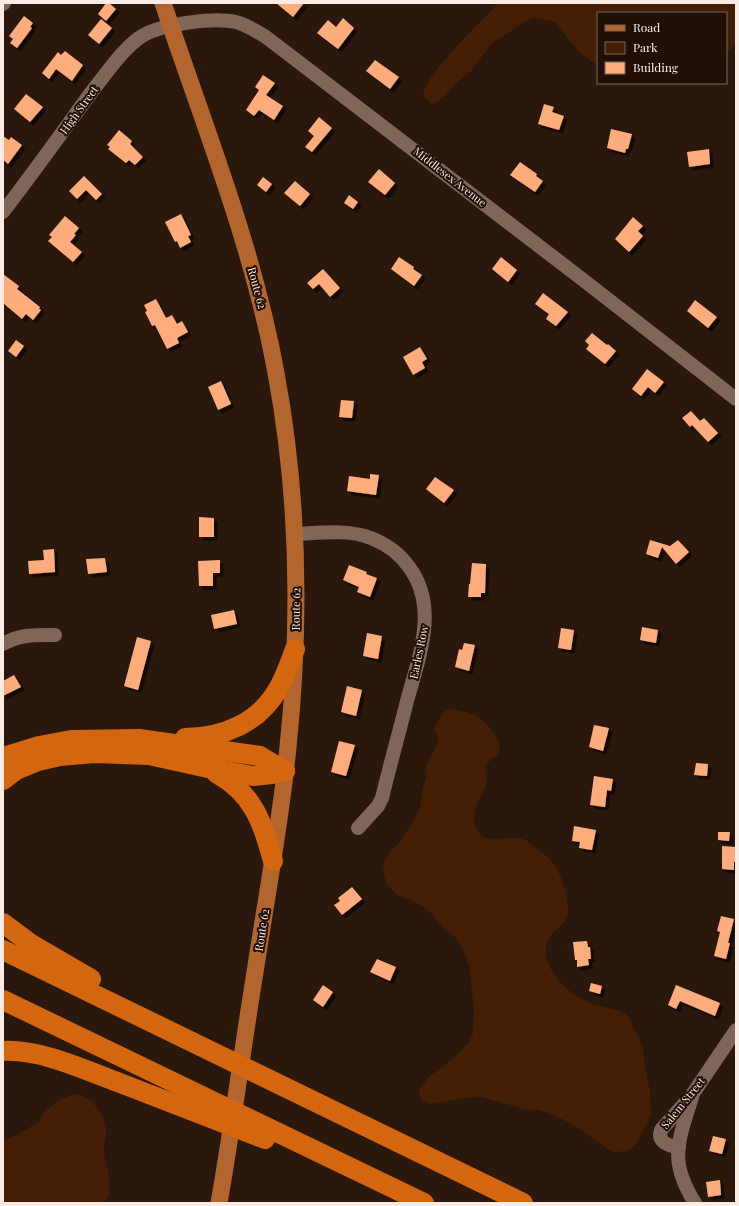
<svg xmlns="http://www.w3.org/2000/svg" width="739" height="1206" viewBox="0 0 739 1206" font-family="'Playfair Display',serif">
	<style>
		.green { fill: #441e04 }
		.building { fill: #ffac7c; filter: url(#shadow) }
		.lines { fill: none; stroke-linecap: round; stroke-linejoin: round }
		.minor { stroke: #7f6659; stroke-width: 14 }
		.major { stroke: #b2662d; stroke-width: 17 }
		.highway { stroke: #d4660f; stroke-width: 20 }
		.labels { text-anchor: middle; stroke-width: 4; stroke-linejoin: round; paint-order: stroke }
		.street-label { font-size: 11px; fill: #faece4; stroke: #210f05 }
	</style>
	<defs>
		<filter id="shadow"><feDropShadow dx="3.5" dy="3.5" stdDeviation="0" flood-color="#0009"/></filter>
	</defs>
	<rect width="100%" height="100%" fill="#2b180d"/>
	<g class="green">
		<path d="M498 3H736V44L726 53V13H598V65C579 55 568 39 555 22L534 18 528 20 492 43 472 70 453 86 446 95 436 102 430 104 423 95C429 69 479 25 498 3Z"/>
		<path d="M449 708C458 711 467 711 476 716 485 720 506 743 498 753 497 756 494 757 491 759 485 765 484 774 487 782 483 794 475 804 474 816 473 820 475 824 476 828 484 848 507 834 522 839 527 840 531 844 535 847 545 855 549 856 556 868 563 879 571 905 567 917 565 924 555 929 551 935 534 959 562 989 583 1000 595 1007 610 1007 623 1012L627 1015 643 1047 645 1067 650 1092 651 1113 648 1123 635 1145 628 1151 614 1152 609 1150 574 1125 558 1117 539 1110 524 1109 481 1097 467 1098 431 1104 423 1101 420 1097 419 1093 420 1088 423 1084 430 1076 455 1057 468 1043 473 1034 474 1008 469 966 464 952 455 937 443 928 433 915 425 908 413 901 399 896 392 890 386 883 383 868 385 858 402 839 413 821 420 807 423 788 426 778 427 764 438 742V737L435 729 436 724 445 710Z"/>
		<path d="M74 1094C91 1094 107 1117 106 1134 106 1138 104 1142 104 1146 103 1156 107 1167 109 1177 109 1183 109 1189 109 1196L101 1203H3V1140L13 1137 39 1122 45 1112 57 1101Z"/>
	</g>
	<g class="building">
		<polygon points="106,3 109,3 116,9 106,21 98,14"/>
		<polygon points="276,3 304,3 293,17"/>
		<polygon points="24,16 33,23 30,27 32,28 17,48 10,43 13,39 9,36"/>
		<polygon points="343,18 354,28 338,49 317,33 328,20 336,27"/>
		<polygon points="101,19 112,28 99,44 88,35"/>
		<polygon points="65,51 83,65 72,81 56,69 49,79 42,73 58,52 61,55"/>
		<polygon points="375,60 399,77 390,89 366,71"/>
		<polygon points="263,75 275,83 266,95 283,106 274,120 259,110 254,116 246,110 259,90 255,87"/>
		<polygon points="26,94 43,107 30,122 14,109"/>
		<polygon points="544,104 554,107 552,112 564,116 559,130 538,124"/>
		<polygon points="319,117 332,128 312,152 305,147 314,136 308,131"/>
		<polygon points="611,129 632,134 628,149 626,149 625,153 607,148"/>
		<polygon points="119,130 132,141 130,144 143,157 135,165 129,160 126,163 108,149 110,147 107,145"/>
		<polygon points="3,136 9,140 11,137 22,145 8,164 3,160"/>
		<polygon points="709,149 710,164 689,167 687,152"/>
		<polygon points="520,162 537,174 536,176 543,181 535,192 510,175"/>
		<polygon points="379,169 395,183 385,195 368,182"/>
		<polygon points="84,176 102,194 96,200 86,190 77,199 69,191"/>
		<polygon points="263,177 272,184 266,192 257,185"/>
		<polygon points="295,181 310,194 300,206 284,193"/>
		<polygon points="349,195 358,202 353,209 344,203"/>
		<polygon points="181,214 191,235 188,236 191,242 180,248 177,241 175,242 165,222"/>
		<polygon points="65,216 79,228 74,234 76,235 70,242 82,252 73,262 48,241 52,237 49,235"/>
		<polygon points="633,217 643,226 638,231 643,236 629,252 615,239"/>
		<polygon points="399,257 414,267 413,269 422,275 414,286 391,269"/>
		<polygon points="501,257 517,270 508,282 492,269"/>
		<polygon points="323,269 340,288 330,297 319,284 313,289 307,283"/>
		<polygon points="3,274 19,286 17,289 40,307 39,309 41,310 33,320 26,314 22,319 3,303"/>
		<polygon points="543,293 568,312 556,326 546,319 549,314 535,304"/>
		<polygon points="156,299 166,318 172,315 177,324 182,321 188,332 177,338 179,343 167,349 155,325 152,326 145,312 147,311 144,305"/>
		<polygon points="695,300 717,317 708,328 687,311"/>
		<polygon points="592,333 607,345 608,344 616,351 605,364 586,349 589,345 585,341"/>
		<polygon points="16,340 24,346 16,357 8,351"/>
		<polygon points="420,347 427,359 422,362 425,368 413,375 403,357"/>
		<polygon points="647,369 664,382 655,393 648,387 641,396 632,389"/>
		<polygon points="221,381 231,404 218,410 208,387"/>
		<polygon points="341,400 354,401 352,418 339,417"/>
		<polygon points="691,411 700,421 704,418 718,433 708,442 692,425 690,427 682,418"/>
		<polygon points="370,474 379,475 376,495 347,491 349,476 370,479"/>
		<polygon points="435,477 454,490 444,503 426,489"/>
		<polygon points="199,517 214,518 214,537 199,537"/>
		<polygon points="650,540 670,546 678,540 689,552 676,564 662,547 658,558 646,554"/>
		<polygon points="54,549 55,572 29,574 28,561 44,560 43,550"/>
		<polygon points="105,558 107,572 88,574 86,559"/>
		<polygon points="220,560 220,573 213,573 213,586 199,586 198,561"/>
		<polygon points="472,563 486,564 485,593 481,593 481,597 468,597 469,584 470,584"/>
		<polygon points="349,565 367,572 366,574 377,578 370,597 357,592 359,587 343,580"/>
		<polygon points="234,610 237,624 214,629 211,615"/>
		<polygon points="642,627 658,630 656,643 640,640"/>
		<polygon points="561,628 574,630 571,650 558,648"/>
		<polygon points="367,633 382,636 378,659 363,656"/>
		<polygon points="137,637 151,641 138,690 124,686"/>
		<polygon points="464,643 475,645 469,671 455,667 459,649 462,650"/>
		<polygon points="14,675 21,687 3,696 3,681"/>
		<polygon points="347,686 362,690 356,716 341,712"/>
		<polygon points="594,725 609,728 603,751 589,747"/>
		<polygon points="339,741 355,745 346,776 331,772"/>
		<polygon points="696,763 708,764 707,776 694,775"/>
		<polygon points="594,776 613,779 611,791 607,790 605,807 590,805"/>
		<polygon points="574,826 596,830 592,850 579,848 580,842 572,841"/>
		<polygon points="718,832 730,832 729,841 718,840"/>
		<polygon points="722,846 736,847 736,862 734,862 734,870 722,869"/>
		<polygon points="352,887 362,899 342,915 334,905 340,901 338,898"/>
		<polygon points="721,916 734,919 728,943 730,943 726,959 714,956 720,932 717,931"/>
		<polygon points="587,941 588,947 590,947 591,959 588,959 589,965 577,967 577,960 575,960 573,942"/>
		<polygon points="377,959 396,967 390,981 370,972"/>
		<polygon points="591,983 602,986 600,994 589,991"/>
		<polygon points="323,985 333,992 323,1007 313,1000"/>
		<polygon points="676,985 720,1003 715,1016 680,1001 676,1009 668,1005"/>
		<polygon points="713,1136 726,1139 722,1154 709,1151"/>
		<polygon points="720,1180 721,1195 708,1197 706,1182"/>
	</g>
	<g class="lines">
		<g class="minor">
			<polyline points="3,4 4,3"/>
			<path d="M3 212C34 172 63 131 93 90 107 73 123 48 142 36 162 24 213 17 236 22 247 25 256 31 266 37L582 279 736 399"/>
			<path d="M296 534C320 533 348 529 371 538 386 544 400 554 409 567 439 607 419 657 407 701 399 733 390 765 382 798L378 806 358 828"/>
			<path d="M3 644C21 634 35 635 55 635"/>
			<path d="M692 1097C686 1118 675 1143 679 1165 681 1178 687 1189 693 1200L695 1203"/>
			<path d="M679 1147C668 1146 657 1142 661 1130L692 1095 736 1030"/>
		</g>
		<path class="major" d="M163 3C204 126 253 246 276 373 299 497 301 622 288 747 281 820 267 893 256 966 243 1045 233 1124 219 1203"/>
		<g class="highway">
			<path d="M185 738C222 738 259 723 278 689 285 677 290 663 295 649"/>
			<polyline points="3,757 39,746 71,740 139,739 260,756 285,771"/>
			<path d="M216 773C254 794 262 822 273 861"/>
			<polyline points="3,780 16,770 38,761 60,756 94,753 149,755 208,768 253,776 272,774 285,771"/>
			<polyline points="3,923 31,944 91,979"/>
			<polyline points="3,950 523,1203"/>
			<polyline points="3,1000 424,1203"/>
			<path d="M3 1051C41 1049 85 1070 120 1083 168 1102 217 1120 265 1139"/>
		</g>
	</g>
	<g class="labels">
		<g class="street-label">
			<text transform="translate(79 110) rotate(-54)" y="4">High Street</text>
			<text transform="translate(450 177) rotate(38)" y="4">Middlesex Avenue</text>
			<text transform="translate(257 288) rotate(75)" y="4">Route 62</text>
			<text transform="translate(296 609) rotate(-89)" y="4">Route 62</text>
			<text transform="translate(419 652) rotate(-78)" y="4">Earles Row</text>
			<text transform="translate(262 930) rotate(-81)" y="4">Route 62</text>
			<text transform="translate(683 1103) rotate(-51)" y="4">Salem Street</text>
		</g>
	</g>
	<rect width="739" height="1206" fill="none" stroke="#faece4" stroke-width="8"/>
	<rect x="597" y="12" width="130" height="72" fill="#210f05" stroke="#78675e"/>
	<rect x="605" y="25" width="20" height="6" fill="#b2662d" stroke="#78675e"/>
	<text x="633" y="32" font-size="12" fill="#faece4">Road</text>
	<rect x="605" y="42" width="20" height="12" fill="#441e04" stroke="#78675e"/>
	<text x="633" y="52" font-size="12" fill="#faece4">Park</text>
	<rect x="605" y="62" width="20" height="12" fill="#ffac7c" stroke="#78675e"/>
	<text x="633" y="72" font-size="12" fill="#faece4">Building</text>
</svg>
